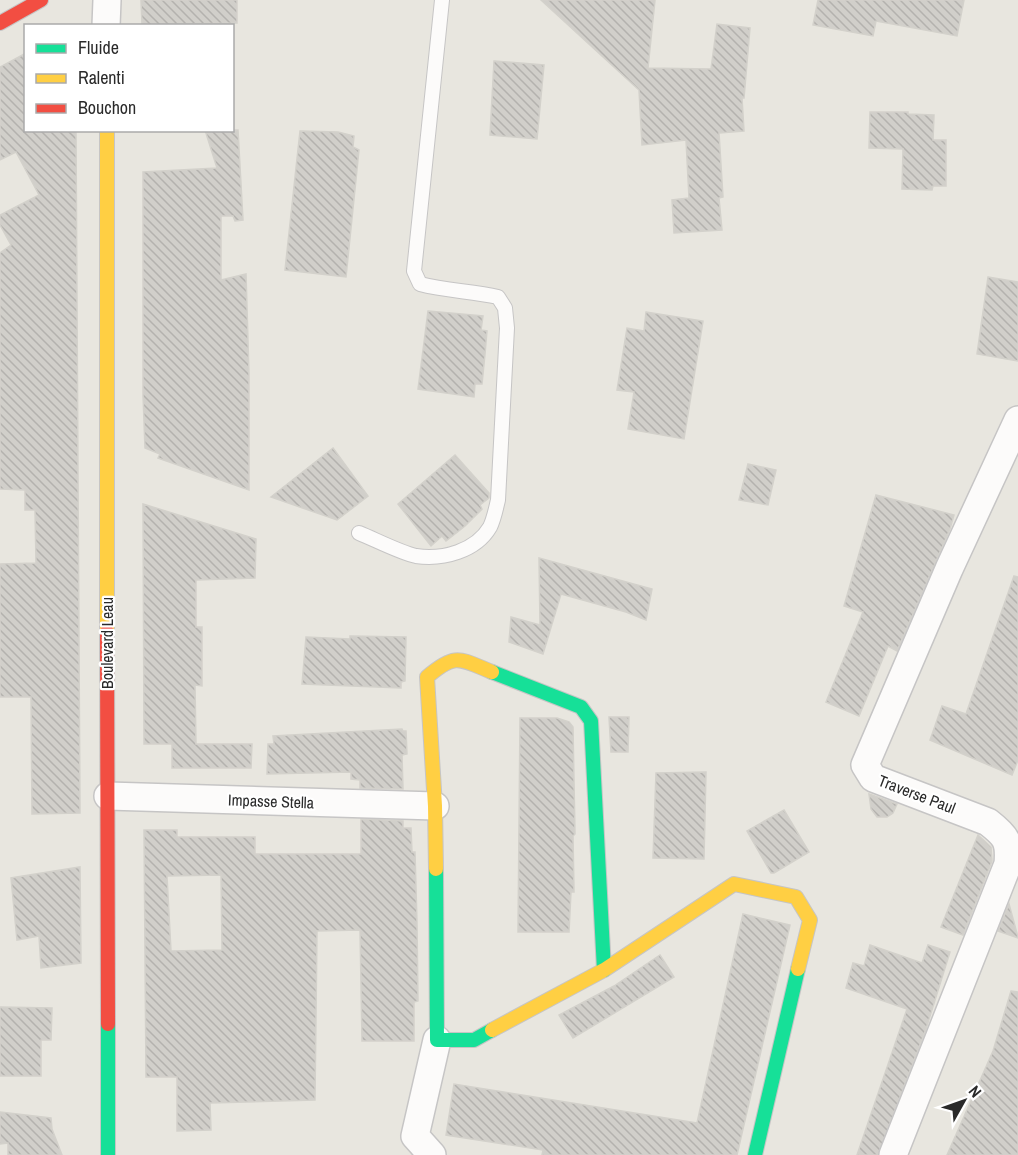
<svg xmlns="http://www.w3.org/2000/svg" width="1018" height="1155" viewBox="0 0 1018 1155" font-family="'Archivo Narrow',sans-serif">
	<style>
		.building { fill: url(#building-back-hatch); stroke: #d3d1cb; stroke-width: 1.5; fill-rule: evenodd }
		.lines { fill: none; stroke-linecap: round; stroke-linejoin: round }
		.lane-casing { stroke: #c6c5c5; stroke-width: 16 }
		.street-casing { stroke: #c6c5c5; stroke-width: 30 }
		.fast-casing { stroke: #c6c5c5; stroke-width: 16 }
		.slow-casing { stroke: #c6c5c5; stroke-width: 16 }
		.jam-casing { stroke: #c6c5c5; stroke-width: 16 }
		.lane { stroke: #fcfbfa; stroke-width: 14 }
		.street { stroke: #fcfbfa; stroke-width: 27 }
		.fast { stroke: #16e098; stroke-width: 14 }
		.slow { stroke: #ffcf43; stroke-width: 14 }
		.jam { stroke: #f24e42; stroke-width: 14 }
		.labels { text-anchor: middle; stroke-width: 4.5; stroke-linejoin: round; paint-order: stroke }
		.street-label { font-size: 16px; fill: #2a2a2a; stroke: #fff }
	</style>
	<defs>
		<pattern id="building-back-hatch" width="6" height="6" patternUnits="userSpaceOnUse" patternTransform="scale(1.5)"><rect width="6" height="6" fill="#d1cfca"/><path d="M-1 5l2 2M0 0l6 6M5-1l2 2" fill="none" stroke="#b4b2ae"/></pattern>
	</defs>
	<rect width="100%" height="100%" fill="#e8e6df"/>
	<g class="building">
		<polygon points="141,0 237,0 237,23 142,25"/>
		<polygon points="541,0 655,0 648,68 711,69 717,24 750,28 744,98 742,98 744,131 719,133 723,197 719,198 722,230 674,233 672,200 689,198 686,140 642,145 639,90"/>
		<polygon points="818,0 964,0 957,36 876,21 873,36 813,25"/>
		<polygon points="26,53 26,130 76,130 80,813 32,814 31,697 0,697 0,564 36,563 35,510 25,510 25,490 0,489 0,253 11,245 0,225 0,215 39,195 16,152 0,160 0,67"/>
		<polygon points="494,61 544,65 537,139 490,135"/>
		<polygon points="870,112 908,112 908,114 934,115 933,140 946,140 946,186 933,186 932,190 902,189 903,149 869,148"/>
		<polygon points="205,130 238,130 243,220 235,221 233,216 221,216 221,280 246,274 249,374 249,490 158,458 160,454 145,448 143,395 143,172 217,168"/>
		<polygon points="300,131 338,132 354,136 353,147 359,150 346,277 285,270"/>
		<polygon points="988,277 1018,282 1018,361 977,354"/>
		<polygon points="428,311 483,316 481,330 487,331 485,354 482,384 475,384 474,397 418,389"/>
		<polygon points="646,312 703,321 684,439 628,429 634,392 617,390 627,328 644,331"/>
		<polygon points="333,448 368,496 337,520 271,497"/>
		<polygon points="455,455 489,493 489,498 480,505 482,509 465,526 446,541 442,536 431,546 398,504"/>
		<polygon points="748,464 776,470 768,505 739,500"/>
		<polygon points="876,495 954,515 950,529 897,651 888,646 859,716 826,702 863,612 844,606"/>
		<polygon points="143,504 256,539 255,578 196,580 196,627 202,627 202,686 195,685 196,744 252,744 251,768 172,768 172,744 144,744"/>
		<polygon points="539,558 652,589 646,620 626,612 561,594 543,654 509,642 511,617 540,625"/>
		<polygon points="1014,576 1018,577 1018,760 1012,775 930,740 942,706 966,714"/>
		<polygon points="350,636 406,637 405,681 401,682 401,688 302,684 306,637 350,639"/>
		<polygon points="609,717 629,717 628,752 611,752"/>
		<polygon points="520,718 557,718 569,722 573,727 575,834 573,836 574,892 571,892 569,932 518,932"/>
		<polygon points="402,729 403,731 406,731 407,754 402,755 403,789 360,788 360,780 351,779 351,772 267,774 268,744 274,744 273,736"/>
		<polygon points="706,772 704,859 653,858 656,773"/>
		<polygon points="869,794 897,804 893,813 887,817 877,817 871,809"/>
		<polygon points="784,810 809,852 774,873 771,873 747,831"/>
		<path d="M361 819 403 821V828H411L412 852H415L417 923 418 1001 414 1002V1041H362L360 930 317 931 315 1100 210 1103 211 1130 177 1131V1077H146L144 830H177V837H255V854H361ZM221 875 222 950 171 951 167 876Z"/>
		<polygon points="978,835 991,847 992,861 963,935 941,927"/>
		<polygon points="80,867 81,963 41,968 39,936 17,940 11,878"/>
		<polygon points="1009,904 1018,937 1018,938 998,931"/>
		<polygon points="743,914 790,925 737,1155 542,1155 543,1150 446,1135 454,1084 697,1123"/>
		<polygon points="870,945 922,963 928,945 950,952 926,1029 878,1155 857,1155 907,1009 846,988 853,963 864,966"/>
		<polygon points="660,955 674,977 573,1038 559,1015 614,986"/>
		<polygon points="1011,991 1018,992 1018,1155 947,1155 993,1051"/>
		<polygon points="0,1007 52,1008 51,1040 41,1040 41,1076 0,1076"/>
		<polygon points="0,1112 51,1118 52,1129 62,1155 8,1155 8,1143 0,1144"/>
	</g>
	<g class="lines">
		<g class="lane-casing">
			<path id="lane" d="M359 533C374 539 401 553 416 556 443 560 476 551 490 527 494 519 496 508 498 500L507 328 505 308 498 297C473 291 446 291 420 284L414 271 442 0"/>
		</g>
		<g class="street-casing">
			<g id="street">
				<polyline points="106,26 107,0"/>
				<polyline points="108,796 435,806"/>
				<polyline points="432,1155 415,1136 437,1040"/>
				<path d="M893 1155 1008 864C1010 841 1006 836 988 822L873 778 865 765 949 569 1018 420"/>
			</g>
		</g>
		<g class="fast-casing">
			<g id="fast">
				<polyline points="492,672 581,707 591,721 604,970"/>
				<polyline points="436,869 437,1040 474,1040 492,1030"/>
				<polyline points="108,1024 108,1155"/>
				<polyline points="755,1155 798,969"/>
			</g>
		</g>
		<g class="slow-casing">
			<g id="slow">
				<polyline points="107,130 107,632"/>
				<path d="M436 869 435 806 427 677C456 652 460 659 492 672"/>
				<polyline points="492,1030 604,970 734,884 796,897 810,920 798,969"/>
			</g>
		</g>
		<g class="jam-casing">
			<g id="jam">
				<polyline points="0,23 41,0"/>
				<polyline points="107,632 108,1024"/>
			</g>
		</g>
		<use href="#lane" class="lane"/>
		<use href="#street" class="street"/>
		<use href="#fast" class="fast"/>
		<use href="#slow" class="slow"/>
		<use href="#jam" class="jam"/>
	</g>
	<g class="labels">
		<g class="street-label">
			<text transform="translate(107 643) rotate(-90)" y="6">Boulevard Leau</text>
			<text transform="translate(917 794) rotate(21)" y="6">Traverse Paul</text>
			<text transform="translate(271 801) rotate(2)" y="6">Impasse Stella</text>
		</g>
	</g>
	<rect x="24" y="24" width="210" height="108" fill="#ffffff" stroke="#aaaaaa" stroke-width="1.5"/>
	<rect x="36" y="44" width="30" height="9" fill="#16e098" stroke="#aaaaaa" stroke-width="1.5"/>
	<text x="78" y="54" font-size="18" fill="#2a2a2a">Fluide</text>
	<rect x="36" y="74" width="30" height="9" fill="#ffcf43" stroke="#aaaaaa" stroke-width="1.5"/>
	<text x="78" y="84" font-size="18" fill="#2a2a2a">Ralenti</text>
	<rect x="36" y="104" width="30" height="9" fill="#f24e42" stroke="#aaaaaa" stroke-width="1.5"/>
	<text x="78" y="114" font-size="18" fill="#2a2a2a">Bouchon</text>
	<g transform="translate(964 1101) rotate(50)" stroke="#ffffff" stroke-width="4.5" paint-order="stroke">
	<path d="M0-4.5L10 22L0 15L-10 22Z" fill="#2a2a2a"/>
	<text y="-9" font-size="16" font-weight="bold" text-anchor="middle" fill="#2a2a2a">N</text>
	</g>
</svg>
